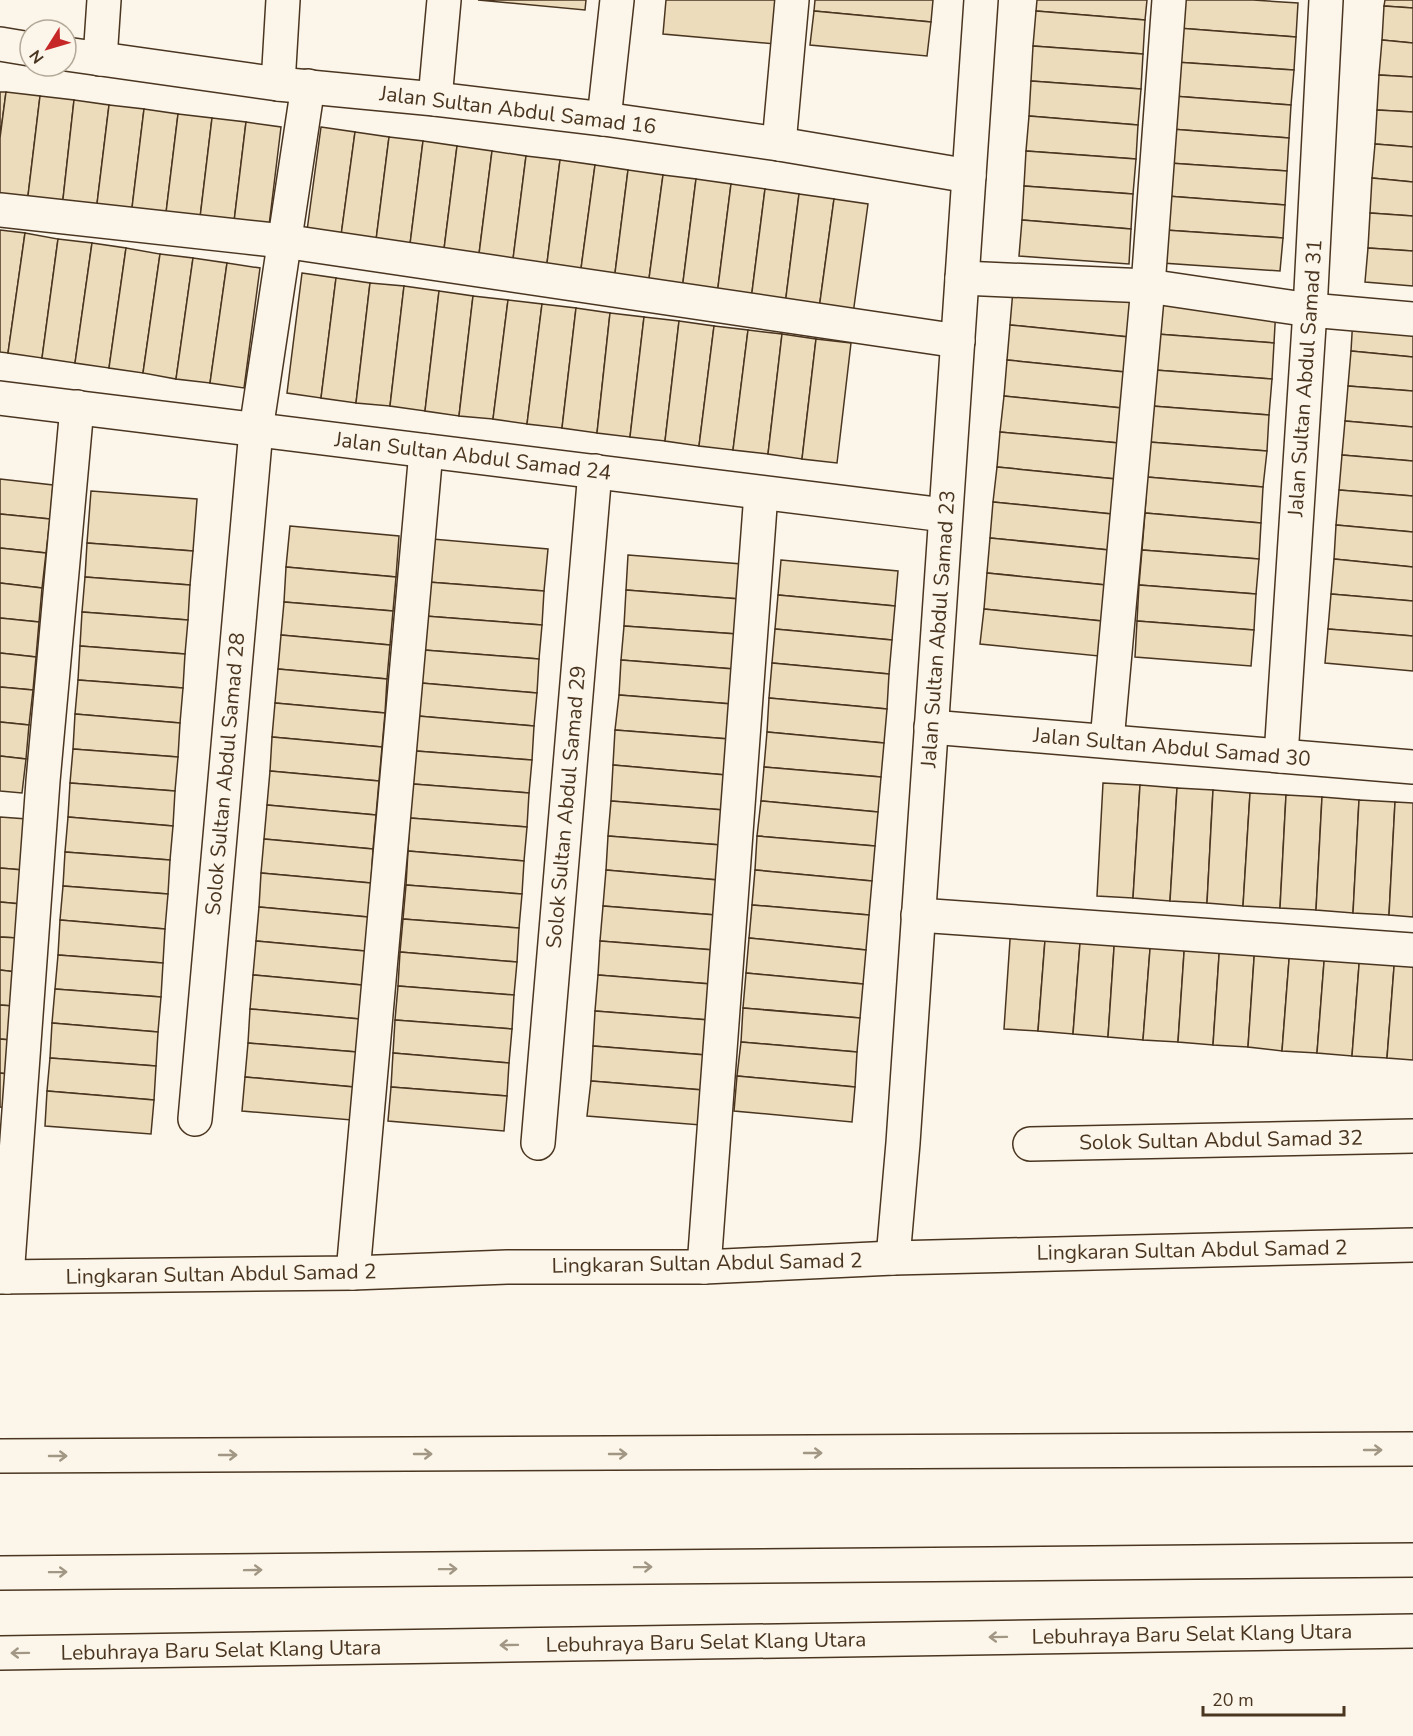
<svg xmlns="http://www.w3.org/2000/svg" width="1413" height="1736" viewBox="0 0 1413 1736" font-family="'Nunito Sans',sans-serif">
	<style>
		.building { fill: #ecdcbc; stroke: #4a3520; stroke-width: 1.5 }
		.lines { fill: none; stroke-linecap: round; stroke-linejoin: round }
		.minor-casing { stroke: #4a3520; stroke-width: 36 }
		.highway-casing { stroke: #4a3520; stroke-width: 36 }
		.minor { stroke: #fbf6e9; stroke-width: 33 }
		.highway { stroke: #fbf6e9; stroke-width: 33 }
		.oneway { stroke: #a29684 }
		.labels { text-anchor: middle; stroke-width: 4.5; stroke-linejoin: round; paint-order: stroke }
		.street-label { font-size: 21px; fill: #4a3520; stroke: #fbf6e9 }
	</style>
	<rect width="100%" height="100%" fill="#fbf6e9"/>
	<g class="building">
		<polygon points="478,0 586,0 585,10"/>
		<polygon points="666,0 778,0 775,44 663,34"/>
		<polygon points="815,0 933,0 931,22 814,11"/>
		<polygon points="1037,0 1147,0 1145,20 1036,11"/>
		<polygon points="1180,0 1253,0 1298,3 1296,37 1178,28"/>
		<polygon points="1385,0 1413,0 1413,8 1384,6"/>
		<polygon points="1384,6 1413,8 1413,43 1382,40"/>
		<polygon points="814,11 931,22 927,56 810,45"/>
		<polygon points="1036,11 1145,20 1143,54 1033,46"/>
		<polygon points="1178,28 1296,37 1294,70 1175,62"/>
		<polygon points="1382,40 1413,43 1413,77 1379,75"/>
		<polygon points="1033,46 1143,54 1141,89 1031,81"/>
		<polygon points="1175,62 1294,70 1291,105 1173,96"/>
		<polygon points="1379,75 1413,77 1413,112 1377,110"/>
		<polygon points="1031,81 1141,89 1138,125 1029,116"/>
		<polygon points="0,92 6,92 0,138"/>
		<polygon points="6,92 40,96 27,204 0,200 0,138"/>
		<polygon points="40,96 74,100 62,208 27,204"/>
		<polygon points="1173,96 1291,105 1289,138 1171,129"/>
		<polygon points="74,100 109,105 96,212 62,208"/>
		<polygon points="109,105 144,109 131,216 96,212"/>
		<polygon points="144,109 178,114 165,221 131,216"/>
		<polygon points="1377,110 1413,112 1413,147 1375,144"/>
		<polygon points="178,114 212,118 199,226 165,221"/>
		<polygon points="1029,116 1138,125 1136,159 1026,151"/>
		<polygon points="212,118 246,122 233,230 199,226"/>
		<polygon points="246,122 281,127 268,234 233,230"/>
		<polygon points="321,127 355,132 340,243 306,238"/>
		<polygon points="1171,129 1289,138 1287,171 1169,163"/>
		<polygon points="355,132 389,137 375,248 340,243"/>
		<polygon points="389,137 423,141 409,252 375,248"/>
		<polygon points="423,141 457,146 443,257 409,252"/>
		<polygon points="1375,144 1413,147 1413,182 1372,178"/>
		<polygon points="457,146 492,151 478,262 443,257"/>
		<polygon points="492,151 526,156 512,267 478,262"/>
		<polygon points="1026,151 1136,159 1133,194 1024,186"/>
		<polygon points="526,156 560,160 546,271 512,267"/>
		<polygon points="560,160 595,165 580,276 546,271"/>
		<polygon points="1169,163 1287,171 1285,205 1167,196"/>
		<polygon points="595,165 628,170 614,281 580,276"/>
		<polygon points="628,170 663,175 648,286 614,281"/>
		<polygon points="663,175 696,179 682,290 648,286"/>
		<polygon points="1372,178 1413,182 1413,216 1370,213"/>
		<polygon points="696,179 731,184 717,295 682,290"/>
		<polygon points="731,184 765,189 751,300 717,295"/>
		<polygon points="1024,186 1133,194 1131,229 1022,220"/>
		<polygon points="765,189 799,194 785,305 751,300"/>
		<polygon points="799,194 834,199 819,309 785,305"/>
		<polygon points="1167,196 1285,205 1283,238 1165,230"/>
		<polygon points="834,199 868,204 853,314 819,309"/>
		<polygon points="1370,213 1413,216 1413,251 1368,248"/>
		<polygon points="1022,220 1131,229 1129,264 1019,256"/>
		<polygon points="0,230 25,233 8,353 0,352"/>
		<polygon points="1165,230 1283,238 1280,271 1162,263"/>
		<polygon points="25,233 58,239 42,358 8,353"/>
		<polygon points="58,239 92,243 75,363 42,358"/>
		<polygon points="92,243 126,248 109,368 75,363"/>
		<polygon points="126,248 160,254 143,373 109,368"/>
		<polygon points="1368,248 1413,251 1413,286 1365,282"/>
		<polygon points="160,254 193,258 176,379 143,373"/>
		<polygon points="193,258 227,263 210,383 176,379"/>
		<polygon points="227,263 260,268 244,388 210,383"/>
		<polygon points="302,273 336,278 321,398 287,393"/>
		<polygon points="336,278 370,283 356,403 321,398"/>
		<polygon points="370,283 404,286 390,406 356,403"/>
		<polygon points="404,286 439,291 425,411 390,406"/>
		<polygon points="1013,290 1132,302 1129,337 1010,325"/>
		<polygon points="439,291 473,296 459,416 425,411"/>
		<polygon points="473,296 508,300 493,419 459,416"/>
		<polygon points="1160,298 1276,307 1274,343 1157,334"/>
		<polygon points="508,300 542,304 527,424 493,419"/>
		<polygon points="542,304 576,308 562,428 527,424"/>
		<polygon points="576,308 610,313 597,433 562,428"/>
		<polygon points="610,313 644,317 630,437 597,433"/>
		<polygon points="644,317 679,321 665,441 630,437"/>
		<polygon points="1353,317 1413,322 1413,357 1351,351"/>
		<polygon points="679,321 714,326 699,446 665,441"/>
		<polygon points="1010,325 1129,337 1125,372 1007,360"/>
		<polygon points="714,326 748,330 733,450 699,446"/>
		<polygon points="748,330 782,334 768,454 733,450"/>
		<polygon points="782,334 816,339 802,459 768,454"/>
		<polygon points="1157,334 1274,343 1272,379 1155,370"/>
		<polygon points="816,339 851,343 837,463 802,459"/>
		<polygon points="1351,351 1413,357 1413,391 1348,386"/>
		<polygon points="1007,360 1125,372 1122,408 1004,396"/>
		<polygon points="1155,370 1272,379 1269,415 1152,406"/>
		<polygon points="1348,386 1413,391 1413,427 1345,421"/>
		<polygon points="1004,396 1122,408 1119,443 1000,432"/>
		<polygon points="1152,406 1269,415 1267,451 1149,442"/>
		<polygon points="1345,421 1413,427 1413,461 1342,455"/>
		<polygon points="1000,432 1119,443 1116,479 997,467"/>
		<polygon points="1149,442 1267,451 1263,487 1147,477"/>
		<polygon points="1342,455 1413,461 1413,496 1339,490"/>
		<polygon points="997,467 1116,479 1112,514 993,502"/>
		<polygon points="1147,477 1263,487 1261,523 1145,513"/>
		<polygon points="0,479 53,485 50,519 0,514"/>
		<polygon points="1339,490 1413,496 1413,532 1336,525"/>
		<polygon points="91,491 197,499 193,551 87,543"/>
		<polygon points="993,502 1112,514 1109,550 990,538"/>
		<polygon points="1145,513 1261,523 1259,559 1142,550"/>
		<polygon points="0,514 50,519 46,553 0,548"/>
		<polygon points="1336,525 1413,532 1413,567 1334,559"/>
		<polygon points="290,526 399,536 396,577 286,567"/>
		<polygon points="990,538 1109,550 1106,585 987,573"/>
		<polygon points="432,539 548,549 544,591 428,582"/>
		<polygon points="87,543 193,551 190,585 85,577"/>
		<polygon points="0,548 46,553 42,588 0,583"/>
		<polygon points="1142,550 1259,559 1256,594 1139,585"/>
		<polygon points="628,555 742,564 740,599 626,590"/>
		<polygon points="1334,559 1413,567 1413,601 1331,594"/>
		<polygon points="781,560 898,571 895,606 778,595"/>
		<polygon points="286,567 396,577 393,611 284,602"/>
		<polygon points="987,573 1106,585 1102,621 984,609"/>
		<polygon points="85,577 190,585 188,620 82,612"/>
		<polygon points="428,582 544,591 542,625 425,616"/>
		<polygon points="0,583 42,588 39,622 0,618"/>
		<polygon points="1139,585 1256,594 1254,630 1137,621"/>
		<polygon points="626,590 740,599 737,634 624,626"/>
		<polygon points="1331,594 1413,601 1413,636 1328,629"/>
		<polygon points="778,595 895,606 892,640 775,629"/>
		<polygon points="284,602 393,611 390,645 281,635"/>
		<polygon points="984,609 1102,621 1099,656 980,644"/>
		<polygon points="82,612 188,620 185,654 80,646"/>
		<polygon points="425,616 542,625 539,659 424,650"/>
		<polygon points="0,618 39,622 36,657 0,653"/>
		<polygon points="1137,621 1254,630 1251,666 1135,657"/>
		<polygon points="624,626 737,634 734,669 621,660"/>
		<polygon points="775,629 892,640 889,674 772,663"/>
		<polygon points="1328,629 1413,636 1413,671 1325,663"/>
		<polygon points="281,635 390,645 387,679 278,669"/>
		<polygon points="80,646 185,654 183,688 78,680"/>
		<polygon points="424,650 539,659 537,693 421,683"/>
		<polygon points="0,653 36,657 33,690 0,687"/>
		<polygon points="621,660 734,669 732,704 619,695"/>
		<polygon points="772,663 889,674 887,709 769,698"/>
		<polygon points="278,669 387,679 385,713 275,703"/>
		<polygon points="78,680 183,688 180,723 75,714"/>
		<polygon points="421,683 537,693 534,726 418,716"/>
		<polygon points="0,687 33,690 29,725 0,722"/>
		<polygon points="619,695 732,704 729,739 615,730"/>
		<polygon points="769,698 887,709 884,743 767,732"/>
		<polygon points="275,703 385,713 382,747 272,737"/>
		<polygon points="75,714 180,723 178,757 73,749"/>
		<polygon points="418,716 534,726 532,760 416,751"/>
		<polygon points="0,722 29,725 26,759 0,756"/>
		<polygon points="615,730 729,739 726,775 613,765"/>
		<polygon points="767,732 884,743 881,777 764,767"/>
		<polygon points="272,737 382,747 379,781 270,771"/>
		<polygon points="73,749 178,757 175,791 70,783"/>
		<polygon points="416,751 532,760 529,793 413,784"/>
		<polygon points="0,756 26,759 22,793 0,791"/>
		<polygon points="613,765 726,775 724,810 611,801"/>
		<polygon points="764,767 881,777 878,812 761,801"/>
		<polygon points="270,771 379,781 376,815 267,805"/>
		<polygon points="70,783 175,791 173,826 68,817"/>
		<polygon points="1103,783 1140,785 1133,898 1097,896"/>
		<polygon points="413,784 529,793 527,827 410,818"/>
		<polygon points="1140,785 1177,788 1170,901 1133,898"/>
		<polygon points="1177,788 1213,790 1207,903 1170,901"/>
		<polygon points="1213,790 1250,793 1243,906 1207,903"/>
		<polygon points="1250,793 1286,795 1280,908 1243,906"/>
		<polygon points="1286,795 1322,797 1316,910 1280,908"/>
		<polygon points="1322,797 1359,800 1353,913 1316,910"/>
		<polygon points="1359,800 1395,802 1389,915 1353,913"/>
		<polygon points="611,801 724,810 721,845 608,836"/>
		<polygon points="761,801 878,812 875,846 757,836"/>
		<polygon points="1395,802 1413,803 1413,917 1389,915"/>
		<polygon points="267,805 376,815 373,849 264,839"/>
		<polygon points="0,817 27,819 23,870 0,868"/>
		<polygon points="68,817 173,826 170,860 65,852"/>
		<polygon points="410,818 527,827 524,861 408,851"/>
		<polygon points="608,836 721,845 718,880 606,870"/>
		<polygon points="757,836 875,846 872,881 755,870"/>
		<polygon points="264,839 373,849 371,883 261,873"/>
		<polygon points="408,851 524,861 522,894 406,885"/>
		<polygon points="65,852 170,860 168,894 63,886"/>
		<polygon points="0,868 23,870 21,904 0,902"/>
		<polygon points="606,870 718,880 716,915 603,906"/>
		<polygon points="755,870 872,881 869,915 752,905"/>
		<polygon points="261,873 371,883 368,917 259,907"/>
		<polygon points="406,885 522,894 519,928 403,919"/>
		<polygon points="63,886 168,894 165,929 60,920"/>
		<polygon points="0,902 21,904 18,938 0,937"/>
		<polygon points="752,905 869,915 866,950 749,938"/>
		<polygon points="603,906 716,915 714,950 600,941"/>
		<polygon points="259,907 368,917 365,951 256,941"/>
		<polygon points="403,919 519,928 517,962 400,952"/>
		<polygon points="60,920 165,929 163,963 58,955"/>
		<polygon points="1011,925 1046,927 1038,1031 1004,1029"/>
		<polygon points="1046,927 1081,930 1073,1034 1038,1031"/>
		<polygon points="1081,930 1115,933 1108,1037 1073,1034"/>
		<polygon points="1115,933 1151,936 1143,1040 1108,1037"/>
		<polygon points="1151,936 1185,938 1178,1042 1143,1040"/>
		<polygon points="0,937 18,938 16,972 0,970"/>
		<polygon points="749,938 866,950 863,984 746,973"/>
		<polygon points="1185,938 1220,941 1213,1045 1178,1042"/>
		<polygon points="256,941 365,951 362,985 253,975"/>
		<polygon points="600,941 714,950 711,984 598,975"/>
		<polygon points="1220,941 1255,944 1248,1047 1213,1045"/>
		<polygon points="1255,944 1290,947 1282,1051 1248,1047"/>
		<polygon points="1290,947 1325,949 1317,1053 1282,1051"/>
		<polygon points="1325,949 1360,952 1352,1056 1317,1053"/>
		<polygon points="400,952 517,962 514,995 398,986"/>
		<polygon points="1360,952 1395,954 1387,1058 1352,1056"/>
		<polygon points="1395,954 1413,956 1413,1060 1387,1058"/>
		<polygon points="58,955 163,963 161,997 55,989"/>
		<polygon points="0,970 16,972 13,1006 0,1005"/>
		<polygon points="746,973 863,984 860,1018 743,1008"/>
		<polygon points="253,975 362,985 360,1019 250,1009"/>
		<polygon points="598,975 711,984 709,1020 595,1011"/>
		<polygon points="398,986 514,995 512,1029 395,1020"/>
		<polygon points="55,989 161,997 158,1032 52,1023"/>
		<polygon points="0,1005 13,1006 11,1040 0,1039"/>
		<polygon points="743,1008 860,1018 857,1052 741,1042"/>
		<polygon points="250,1009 360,1019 357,1052 248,1043"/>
		<polygon points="595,1011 709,1020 706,1055 593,1046"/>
		<polygon points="395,1020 512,1029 509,1063 393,1053"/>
		<polygon points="52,1023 158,1032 156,1066 50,1058"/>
		<polygon points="0,1039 11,1040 8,1074 0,1073"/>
		<polygon points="741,1042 857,1052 855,1087 737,1076"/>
		<polygon points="248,1043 357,1052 354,1087 245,1077"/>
		<polygon points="593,1046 706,1055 703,1090 591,1081"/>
		<polygon points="393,1053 509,1063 507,1096 391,1087"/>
		<polygon points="50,1058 156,1066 154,1100 47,1091"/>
		<polygon points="0,1073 8,1074 6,1108 0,1107"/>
		<polygon points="737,1076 855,1087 852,1122 734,1111"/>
		<polygon points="245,1077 354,1087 352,1120 242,1111"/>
		<polygon points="591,1081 703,1090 701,1125 587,1116"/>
		<polygon points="391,1087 507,1096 504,1131 388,1121"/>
		<polygon points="47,1091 154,1100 151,1134 45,1126"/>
	</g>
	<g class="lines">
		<g class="minor-casing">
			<g id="minor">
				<polyline points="0,44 30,49"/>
				<polyline points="66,54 278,84 435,99 604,119 779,144 969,176"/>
				<polyline points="100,59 104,0"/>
				<polyline points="278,84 283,0"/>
				<polyline points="435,99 444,0"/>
				<polyline points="604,119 617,0"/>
				<polyline points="779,144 792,0"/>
				<polyline points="0,210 283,241 958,341"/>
				<polyline points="962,278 1148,286 1310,310 1413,319"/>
				<polyline points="0,398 945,515"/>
				<polyline points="931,727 1413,767"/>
				<polyline points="1107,741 1148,286 1169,0"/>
				<polyline points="1281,756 1310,310 1326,0"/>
				<polyline points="918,915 1413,950"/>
				<polyline points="195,1119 256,430 308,86"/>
				<polyline points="538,1143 595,471"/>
				<polyline points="1030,1144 1413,1136"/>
				<polyline points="893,1258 903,1143 981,0"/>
				<polyline points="704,1267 761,493"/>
				<polyline points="353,1273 426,451"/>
				<polyline points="0,1277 353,1273 507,1267 704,1267 893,1258 1413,1245"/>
				<polyline points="7,1277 43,781 77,407"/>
			</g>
		</g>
		<g class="highway-casing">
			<g id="highway">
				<polyline points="0,1456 1413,1449"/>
				<polyline points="0,1573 1413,1560"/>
				<polyline points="0,1653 1413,1631"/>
			</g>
		</g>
		<use href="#minor" class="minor"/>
		<use href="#highway" class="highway"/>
	</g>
	<defs><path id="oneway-shaft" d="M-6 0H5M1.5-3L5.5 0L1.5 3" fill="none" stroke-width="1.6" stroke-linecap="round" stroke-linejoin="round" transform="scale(1.5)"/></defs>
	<g class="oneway">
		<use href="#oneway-shaft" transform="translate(1373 1450)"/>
		<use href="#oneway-shaft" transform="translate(813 1453)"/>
		<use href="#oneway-shaft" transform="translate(423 1454)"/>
		<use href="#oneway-shaft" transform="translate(618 1454)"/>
		<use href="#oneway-shaft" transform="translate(228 1455)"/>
		<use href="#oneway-shaft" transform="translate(58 1456)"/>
		<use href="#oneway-shaft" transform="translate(643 1567) rotate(-1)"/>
		<use href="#oneway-shaft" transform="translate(448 1569) rotate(-1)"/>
		<use href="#oneway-shaft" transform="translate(253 1570) rotate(-1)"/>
		<use href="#oneway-shaft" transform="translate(58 1572) rotate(-1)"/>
		<use href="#oneway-shaft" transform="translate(998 1637) rotate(179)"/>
		<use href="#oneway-shaft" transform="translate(509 1645) rotate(179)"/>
		<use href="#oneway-shaft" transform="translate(20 1653) rotate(179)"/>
	</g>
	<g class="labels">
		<g class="street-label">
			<text transform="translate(518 110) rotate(7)" y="7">Jalan Sultan Abdul Samad 16</text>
			<text transform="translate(1305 378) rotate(-86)" y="7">Jalan Sultan Abdul Samad 31</text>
			<text transform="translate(473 456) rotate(7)" y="7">Jalan Sultan Abdul Samad 24</text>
			<text transform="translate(938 629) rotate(-86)" y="7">Jalan Sultan Abdul Samad 23</text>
			<text transform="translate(1172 747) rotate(5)" y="7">Jalan Sultan Abdul Samad 30</text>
			<text transform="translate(225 774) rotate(-85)" y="7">Solok Sultan Abdul Samad 28</text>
			<text transform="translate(566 807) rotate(-85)" y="7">Solok Sultan Abdul Samad 29</text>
			<text transform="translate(1221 1140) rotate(-1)" y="7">Solok Sultan Abdul Samad 32</text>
			<text transform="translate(1192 1250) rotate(-1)" y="7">Lingkaran Sultan Abdul Samad 2</text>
			<text transform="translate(707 1263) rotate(-1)" y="7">Lingkaran Sultan Abdul Samad 2</text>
			<text transform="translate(221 1274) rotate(-1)" y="7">Lingkaran Sultan Abdul Samad 2</text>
			<text transform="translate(1192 1634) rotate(-1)" y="7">Lebuhraya Baru Selat Klang Utara</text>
			<text transform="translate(706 1642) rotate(-1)" y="7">Lebuhraya Baru Selat Klang Utara</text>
			<text transform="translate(221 1650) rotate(-1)" y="7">Lebuhraya Baru Selat Klang Utara</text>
		</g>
	</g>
	<g transform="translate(48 48) rotate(233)"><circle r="28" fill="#fbf6e9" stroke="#b4a999" stroke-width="1.5"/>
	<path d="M0-4.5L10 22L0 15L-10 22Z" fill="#c62828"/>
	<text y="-9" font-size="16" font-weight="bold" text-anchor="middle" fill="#4a3520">N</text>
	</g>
	<path d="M1203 1706v9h141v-9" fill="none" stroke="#4a3520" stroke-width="3"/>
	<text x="1212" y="1706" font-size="18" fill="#4a3520" stroke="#fbf6e9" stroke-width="4.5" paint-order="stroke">20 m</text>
</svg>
